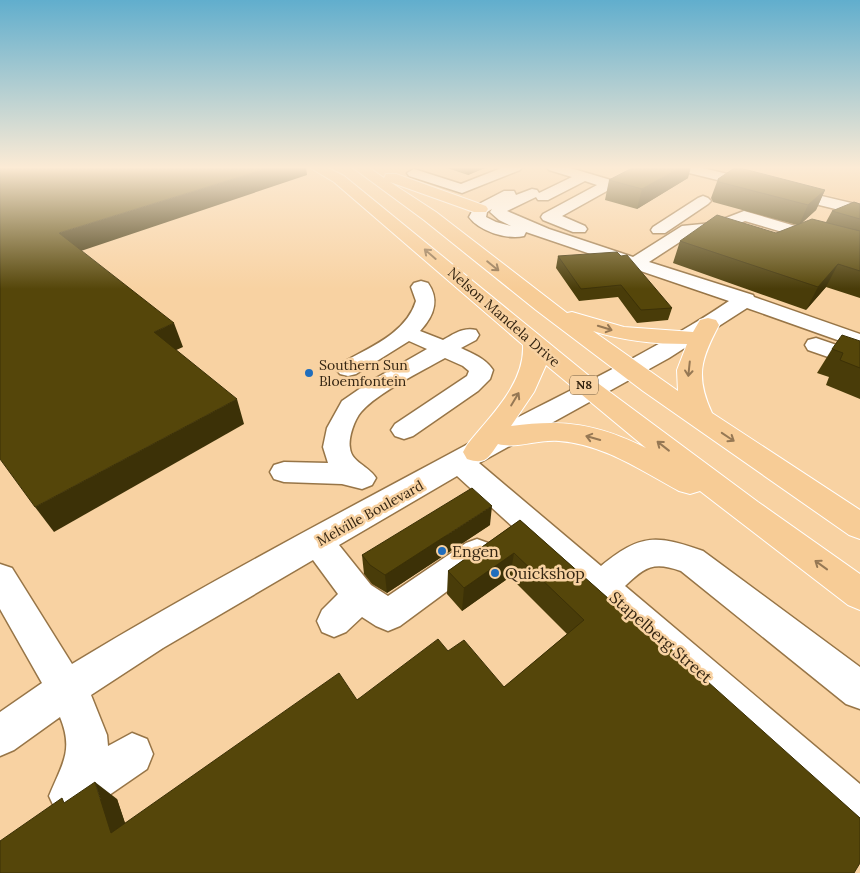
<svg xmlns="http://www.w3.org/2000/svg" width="860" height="873" viewBox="0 0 860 873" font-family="Lora,serif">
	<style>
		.built { fill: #f1c690 }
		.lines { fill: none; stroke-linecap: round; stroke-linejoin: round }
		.minor-casing { stroke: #977547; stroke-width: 3 }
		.highway-casing { stroke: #fff; stroke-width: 2 }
		.minor { fill: #fff; fill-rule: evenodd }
		.highway { fill: #f7cc96; fill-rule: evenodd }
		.wall { fill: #493c09 }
		.shaded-wall { fill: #3c3107 }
		.building { fill: #55460a; stroke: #3c3107 }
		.oneway { stroke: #967854 }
		.poi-dot { fill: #206dbc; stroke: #f8d2a2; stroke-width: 2 }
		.labels { text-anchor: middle; stroke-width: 5; stroke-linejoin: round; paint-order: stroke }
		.shield { fill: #f8d2a2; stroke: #6f593d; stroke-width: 1 }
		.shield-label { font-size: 12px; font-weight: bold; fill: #342512 }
		.street-label { font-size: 14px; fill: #342512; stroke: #f8d2a2 }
		.poi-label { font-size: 14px; fill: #342512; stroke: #f8d2a2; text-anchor: start }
		.near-poi-label { font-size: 16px; fill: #342512; stroke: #f8d2a2; text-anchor: start }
		.near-street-label { font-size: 16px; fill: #342512; stroke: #f8d2a2 }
	</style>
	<rect width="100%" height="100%" fill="#f8d2a2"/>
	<polygon class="built" points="709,167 860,167 860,203 856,202"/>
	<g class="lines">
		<g class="minor-casing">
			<g id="minor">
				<polygon points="504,167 522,167 520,170 462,193 409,176 407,173 414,169 461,184"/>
				<path d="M547 167H567L614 181 616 184 614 187 562 216 585 226 587 229 585 232H573L543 220 541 217 543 214 597 185 585 181 548 200H538L536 197 507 211 549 229 633 257 682 226 713 223 744 211 860 245V255L745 221 716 233 692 234 649 262 753 295 754 297 860 334V348L747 308 669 358 479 463 601 566C641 533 657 535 703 551L860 667V709L846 704 681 571C653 561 645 567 625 586L860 784V835L844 829 457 476 339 545 371 585 388 596 466 543 477 539 488 543 493 552 488 561 400 626 388 631 376 626 362 617 346 632 334 637 322 632 317 621 322 610 338 594 313 560 163 648 91 695 107 735 108 746 132 733 147 739 153 754 147 769 86 811 71 818 56 811 49 796C62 764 74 751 60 717L14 750 0 756V712L42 683 0 609V564L12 568 72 664C209 581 353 506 494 430 573 388 655 351 729 301L526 232 524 236C507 240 479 231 469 217L475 206 504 191H514L516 195 532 189 537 190 539 193 572 177 549 170ZM492 209 490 212 499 220 511 226 496 222 486 217 487 212Z"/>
				<polygon points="675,167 698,167 860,205 860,215 677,170"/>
				<polygon points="703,196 708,198 711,201 708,204 665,233 653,233 651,230 653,227 698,198"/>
				<path d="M421 281 428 283C440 300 434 316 420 331L443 340C454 334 463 327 476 330L479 335 476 340 461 348C473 354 485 358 493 370L490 379 478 391 413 436 404 439 395 436 391 430 395 424 467 376 469 371 463 366 445 358C422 371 377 393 361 412 355 419 348 437 350 448 351 462 369 466 376 478L372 485 362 489 342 484 284 482 274 479 270 472 274 465 284 462 328 463 323 447 327 428 342 401 371 381 427 349 409 341 356 374 348 376 340 374 336 369 340 364C368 348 406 334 416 301L411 287 414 283Z"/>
				<polygon points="816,338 860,353 860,368 808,350 805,345 808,340"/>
			</g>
		</g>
		<g class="highway-casing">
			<g id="highway">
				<path d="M309 167H326L344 176 599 384 758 502 860 574V610L848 605 700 491 690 494 679 491C642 471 603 444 559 441 539 439 517 449 498 444 488 458 486 465 467 459L463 452 467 445C490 416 525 384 523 345L334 182ZM546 365 646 448C597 424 565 419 511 426L534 392Z"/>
				<path d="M352 167H368L384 178 386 174H396L486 206 488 209 486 212H474L390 182 436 212 567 313 572 312 624 327 693 332 700 320 708 318 716 320 719 325C701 359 695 376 712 413L860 510V539L849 535 643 391 536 310 424 220ZM593 331C624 341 654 344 687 344L677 370 678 391Z"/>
			</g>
		</g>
		<use href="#minor" class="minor"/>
		<use href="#highway" class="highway"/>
	</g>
	<g class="wall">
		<polygon points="444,167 487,167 468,175"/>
		<polygon points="688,178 637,209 605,200 609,180"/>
		<polygon points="718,179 825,190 816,210 802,223 826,222 832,211 860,204 860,298 826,287 806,310 673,263 680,241 776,233 797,225 713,202 711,198"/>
		<polygon points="558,256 672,308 668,320 637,323 618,297 579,301 556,268"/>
		<polygon points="860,341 860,399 826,385 829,377 817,373 832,349"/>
		<polygon points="520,520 609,599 860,818 0,873 67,801 117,799 125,823 448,651 504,687 567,634 510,577 462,611 447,594 448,571"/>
		<polygon points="490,525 387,593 372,584 364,574 362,555"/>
	</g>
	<g class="shaded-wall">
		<polygon points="272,167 306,167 307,175 69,255 59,233"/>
		<polygon points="469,167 487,167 468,175"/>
		<polygon points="681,167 691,167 688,178 637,209 642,189"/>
		<polygon points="825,190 816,210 799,225 808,205"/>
		<polygon points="838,264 826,287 806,310 818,287"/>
		<polygon points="174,323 183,347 163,356 154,332"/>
		<polygon points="237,399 244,424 54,532 35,507"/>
		<polygon points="492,506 490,525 387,593 385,575"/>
		<polygon points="514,553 510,577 462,611 464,588"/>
		<polygon points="95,782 117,799 133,847 111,833"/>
	</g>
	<g class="building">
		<polygon points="0,167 272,167 59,233 174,323 154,332 237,399 35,507 0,459"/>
		<polygon points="634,167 681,167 642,189 609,180"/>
		<polygon points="736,167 825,190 808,205 719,182 718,179"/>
		<polygon points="854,202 860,204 860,219 832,211"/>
		<polygon points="717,215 776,233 812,219 860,231 860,271 838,264 818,287 680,241"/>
		<polygon points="617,252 621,256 627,255 672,308 641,310 621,285 581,289 558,256"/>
		<polygon points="842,335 860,341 860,368 840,360 843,353 832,349"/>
		<polygon points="472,488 492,506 385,575 370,565 362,555"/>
		<polygon points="520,520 609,599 612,596 860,818 860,863 854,873 0,873 0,841 62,798 64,803 95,782 111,833 339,673 357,700 438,639 448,651 464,640 504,687 584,620 514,553 464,588 448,571"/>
	</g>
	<defs><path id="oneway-shaft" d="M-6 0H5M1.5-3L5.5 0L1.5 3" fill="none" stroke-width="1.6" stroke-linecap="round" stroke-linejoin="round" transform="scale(1.25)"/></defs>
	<g class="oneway">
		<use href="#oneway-shaft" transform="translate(430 254) rotate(-139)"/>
		<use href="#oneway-shaft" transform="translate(493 266) rotate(39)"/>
		<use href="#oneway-shaft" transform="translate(605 328) rotate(17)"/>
		<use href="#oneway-shaft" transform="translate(689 369) rotate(96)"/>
		<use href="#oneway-shaft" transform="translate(515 399) rotate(-59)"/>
		<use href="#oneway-shaft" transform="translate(728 437) rotate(34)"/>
		<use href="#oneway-shaft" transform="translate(593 438) rotate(-164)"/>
		<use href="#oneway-shaft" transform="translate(663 446) rotate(-142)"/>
		<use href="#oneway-shaft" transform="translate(821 565) rotate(-144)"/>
	</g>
	<linearGradient id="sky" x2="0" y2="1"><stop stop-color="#61aecd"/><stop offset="0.58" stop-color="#fcebd5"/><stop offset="1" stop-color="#fcebd5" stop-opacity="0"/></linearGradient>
	<rect width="860" height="289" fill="url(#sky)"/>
	<g class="poi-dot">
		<circle cx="309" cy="373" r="5"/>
		<circle cx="442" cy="551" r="5"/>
		<circle cx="495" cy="573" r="5"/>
	</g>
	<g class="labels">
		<rect class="shield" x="570" y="375.5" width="28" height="19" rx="4"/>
		<g class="shield-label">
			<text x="584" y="389">N8</text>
		</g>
		<g class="street-label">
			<text transform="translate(504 317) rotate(41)" y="5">Nelson Mandela Drive</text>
			<text transform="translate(370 513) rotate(-29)" y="5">Melville Boulevard</text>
		</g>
		<g class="poi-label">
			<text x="319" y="370">Southern Sun<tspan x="319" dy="16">Bloemfontein</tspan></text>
		</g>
		<g class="near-poi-label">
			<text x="452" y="557">Engen</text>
			<text x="505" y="579">Quickshop</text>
		</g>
		<g class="near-street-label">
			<text transform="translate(661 637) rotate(41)" y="6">Stapelberg Street</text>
		</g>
	</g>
</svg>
